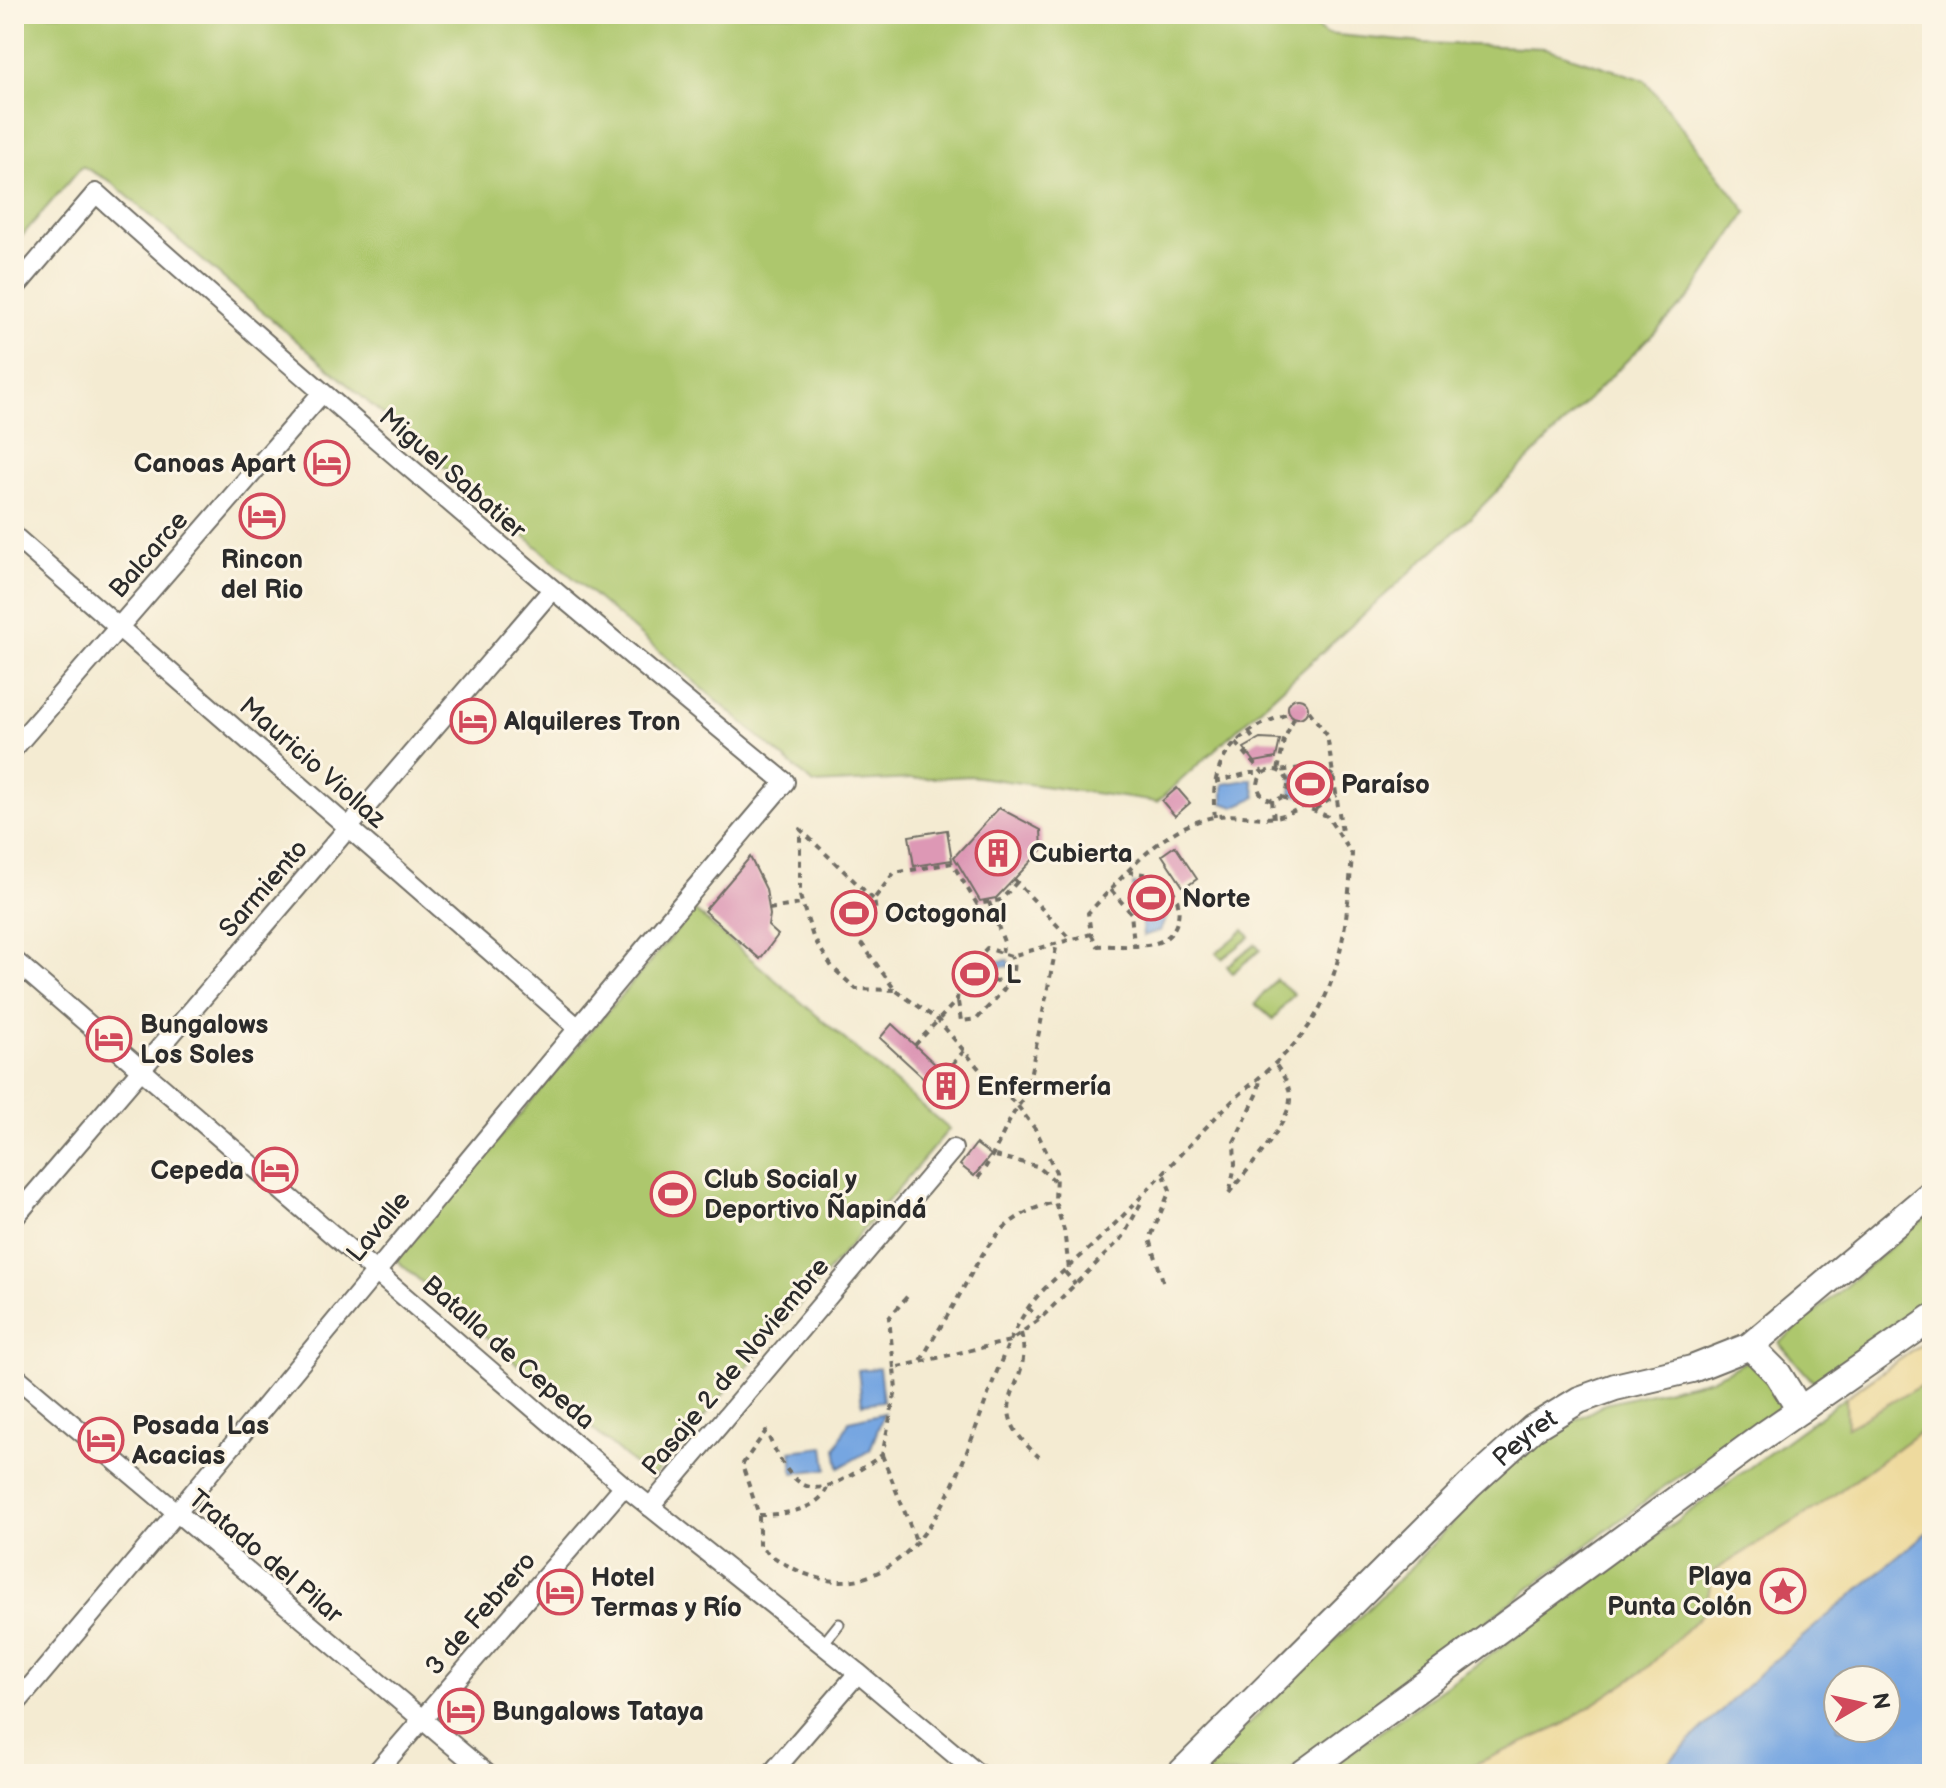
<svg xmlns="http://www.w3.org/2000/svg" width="1946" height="1788" viewBox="0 0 1946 1788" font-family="'Balsamiq Sans',sans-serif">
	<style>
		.green { fill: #adc76d; stroke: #6c794c; stroke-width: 2 }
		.sand { fill: #eeda9e; stroke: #8c8264; stroke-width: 2 }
		.water { fill: #76a6e1; stroke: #506886; stroke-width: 2; fill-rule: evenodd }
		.building { fill: #dd98b5 }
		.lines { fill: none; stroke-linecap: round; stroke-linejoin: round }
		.lane-casing { stroke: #716e65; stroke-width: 13 }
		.street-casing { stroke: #716e65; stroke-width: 22 }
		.secondary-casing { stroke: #716e65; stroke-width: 30 }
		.path { stroke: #716e65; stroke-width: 4; stroke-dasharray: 6 6; stroke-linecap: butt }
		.lane { stroke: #fff; stroke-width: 9 }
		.street { stroke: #fff; stroke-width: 18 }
		.secondary { stroke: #fff; stroke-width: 26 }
		.labels { text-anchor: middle; stroke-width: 6; stroke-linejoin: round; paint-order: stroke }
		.poi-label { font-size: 26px; font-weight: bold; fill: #2b2b2b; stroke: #fcf5e5; text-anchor: start }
		.street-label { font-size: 26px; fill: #2b2b2b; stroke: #fcf5e5 }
	</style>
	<rect width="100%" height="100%" fill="#fcf5e5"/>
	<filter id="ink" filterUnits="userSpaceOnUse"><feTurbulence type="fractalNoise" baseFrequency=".0125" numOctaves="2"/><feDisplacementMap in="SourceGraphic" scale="16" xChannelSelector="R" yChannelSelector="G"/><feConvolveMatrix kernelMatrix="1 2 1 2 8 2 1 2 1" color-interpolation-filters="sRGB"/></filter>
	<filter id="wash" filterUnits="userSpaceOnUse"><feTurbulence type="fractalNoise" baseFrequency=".006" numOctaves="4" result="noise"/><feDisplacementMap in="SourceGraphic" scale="32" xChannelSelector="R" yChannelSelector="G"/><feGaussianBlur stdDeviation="1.8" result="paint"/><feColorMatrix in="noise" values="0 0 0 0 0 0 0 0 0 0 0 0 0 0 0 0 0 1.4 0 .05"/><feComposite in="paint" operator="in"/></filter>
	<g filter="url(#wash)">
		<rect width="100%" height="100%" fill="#f4ebd2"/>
		<g class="green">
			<polygon points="14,14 1297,14 1326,34 1424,43 1545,48 1645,80 1747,212 1690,297 1472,516 1157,802 971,776 814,784 110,181 82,166 14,245"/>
			<polygon points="694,910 949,1129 651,1479 396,1260"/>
			<polygon points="1244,930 1250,937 1222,959 1216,953"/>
			<polygon points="1255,944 1260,950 1232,973 1227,966"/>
			<polygon points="1276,979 1294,994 1273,1019 1255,1004"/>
			<polygon points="1932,1212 1932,1294 1815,1384 1779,1343"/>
			<polygon points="1747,1361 1758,1362 1782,1404 1777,1413 1665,1486 1285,1774 1197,1774 1409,1569 1495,1478 1548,1435 1605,1404 1711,1379"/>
			<polygon points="1932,1379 1932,1423 1819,1506 1714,1571 1705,1612 1646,1669 1561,1726 1453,1774 1320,1774 1553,1611 1846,1397 1847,1426"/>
		</g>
		<g class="sand">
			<polygon points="1932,1337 1932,1379 1847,1427 1846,1397"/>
			<polygon points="1932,1423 1932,1528 1762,1671 1656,1774 1453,1774 1561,1726 1646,1669 1704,1612 1714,1571 1819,1506"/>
		</g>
		<g class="water">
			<polygon points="1317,774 1327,787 1320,799 1291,794 1293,775"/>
			<polygon points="1252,779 1256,797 1234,807 1223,803 1223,784"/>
			<polygon points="1148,884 1166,896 1169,906 1136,909 1133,885"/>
			<circle cx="854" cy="914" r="13"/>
			<polygon points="1170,910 1160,931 1143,936 1141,914"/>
			<polygon points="982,960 987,963 1008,960 1009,966 982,969 973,981 969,978"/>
			<polygon points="879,1368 883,1401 862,1404 858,1370"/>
			<polygon points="884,1413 870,1450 839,1468 836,1448 849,1421"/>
			<polygon points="824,1447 827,1469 793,1473 791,1451"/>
			<path d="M1932 1528V1774H1656L1762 1671ZM1838 1680H1886V1728H1838Z"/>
		</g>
		<g id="blocks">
			<g class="building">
				<circle cx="1298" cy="708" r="10"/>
				<polygon points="1260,739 1280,740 1276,758 1255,762 1244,748"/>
				<polygon points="1177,788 1190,803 1175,816 1162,801"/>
				<polygon points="999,808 1041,830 1042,850 996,898 980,901 954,857"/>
				<polygon points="947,830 952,860 914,866 909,836"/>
				<polygon points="1175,846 1197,879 1184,888 1162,855"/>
				<polygon points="750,857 766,889 770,915 768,926 778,935 760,959 704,911"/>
				<polygon points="892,1024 965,1092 953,1105 880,1038"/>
				<polygon points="976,1144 991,1155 974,1176 960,1165"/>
			</g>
		</g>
	</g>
	<g filter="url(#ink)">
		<use href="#blocks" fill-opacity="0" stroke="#716e65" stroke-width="2"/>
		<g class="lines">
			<g class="lane-casing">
				<polyline id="lane" points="823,1644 839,1624"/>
			</g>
			<g class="street-casing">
				<g id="street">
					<path d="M14 289 96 193C322 395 551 591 785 782 525 1087 274 1400 14 1706"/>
					<polyline points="14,536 577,1027"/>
					<polyline points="14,748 321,394"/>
					<polyline points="14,960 624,1486 858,1673 978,1774"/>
					<polyline points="14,1218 551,591"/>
					<polyline points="14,1375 487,1774"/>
					<polyline points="650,1507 953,1149"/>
					<polyline points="375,1774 624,1486"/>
					<polyline points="771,1774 858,1673"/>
				</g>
			</g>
			<g class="secondary-casing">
				<g id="secondary">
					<polyline points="1750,1346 1778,1374 1800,1410"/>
					<path id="s1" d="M1180 1774 1470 1485 1533 1428 1579 1400 1615 1387 1692 1369 1750 1346 1932 1193"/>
					<polyline points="1302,1774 1764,1435 1932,1318"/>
				</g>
			</g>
			<g class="path">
				<polyline points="1309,711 1327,735 1342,832"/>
				<path d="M1294 718 1284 740 1278 771C1298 769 1316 763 1333 776"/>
				<polyline points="1249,733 1255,741"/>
				<polyline points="1236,743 1263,773"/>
				<circle cx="1273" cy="785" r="15"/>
				<polyline points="1215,782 1250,773 1263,773"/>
				<polyline points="1282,797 1302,805"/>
				<polyline points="1272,800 1274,819"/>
				<polyline points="1315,809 1337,795"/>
				<path d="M1215 817C1208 760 1235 731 1288 714"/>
				<polyline points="1014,879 1070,939"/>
				<polyline points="1017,882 1001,900 977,904 952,863 894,873 874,899 876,912 857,937 895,990 938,1020 986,1077 1017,1105 1036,1130 1056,1172 1055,1202 1064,1230 1069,1269"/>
				<polyline points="1111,890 1131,913 1134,944"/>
				<polyline points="873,899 800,829 800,896 813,937 832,967 856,989 895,990"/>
				<polyline points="989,902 1004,942 1002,952"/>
				<polyline points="769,909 801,904"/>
				<path d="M1091 934 1098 946C1115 945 1145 949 1161 941 1181 932 1184 902 1170 887 1160 875 1144 874 1129 872"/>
				<polyline points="958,991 1011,977"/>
				<path d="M958 1002 961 1021 977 1019C992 1001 1022 979 1011 956"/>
				<path d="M915 1045 957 1000 959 977 987 948 1011 956 1091 934 1088 913C1125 876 1160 827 1214 817 1251 810 1265 829 1303 806L1327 816 1352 854C1348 908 1344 965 1317 1013 1294 1054 1254 1079 1221 1112 1178 1155 1140 1201 1095 1243 1074 1264 1042 1286 1026 1311 979 1386 965 1514 892 1564 845 1597 798 1577 759 1546V1515L742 1465 766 1431C800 1508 820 1497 882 1455L896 1390 894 1368 1010 1341 1040 1319 1123 1237 1143 1199"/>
				<polyline points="944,1073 964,1051"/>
				<polyline points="995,1156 1037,1166 1054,1180"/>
				<path d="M978 1178C997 1154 1008 1115 1026 1096L1057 943"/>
				<polyline points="1230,1190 1235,1165 1234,1142 1258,1093 1260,1078"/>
				<path d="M1229 1193C1245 1172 1291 1123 1290 1098 1290 1085 1283 1075 1275 1064"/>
				<polyline points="1065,1272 1075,1284"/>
				<polyline points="1163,1281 1150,1239 1170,1190 1164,1175"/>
				<polyline points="1028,1308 1040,1319"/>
				<path d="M1021 1333C1036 1390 975 1400 1039 1457"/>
				<path d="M921 1361C931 1341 944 1322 955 1303 983 1254 995 1217 1055 1202"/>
				<polyline points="894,1368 889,1318 910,1293"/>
				<polyline points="882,1455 917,1543"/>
				<path d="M759 1515C780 1515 818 1511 827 1488"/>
			</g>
			<use href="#lane" class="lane"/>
			<use href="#street" class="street"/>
			<use href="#secondary" class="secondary"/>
		</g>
	</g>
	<defs>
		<g id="hotel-ring" transform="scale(2.3)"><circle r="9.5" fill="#fcf5e5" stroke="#d1495b" stroke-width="1.5"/><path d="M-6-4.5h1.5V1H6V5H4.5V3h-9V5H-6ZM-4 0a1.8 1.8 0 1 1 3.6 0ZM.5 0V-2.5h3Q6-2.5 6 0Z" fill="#d1495b"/></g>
		<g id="stadium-ring" transform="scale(2.3)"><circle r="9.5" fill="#fcf5e5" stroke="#d1495b" stroke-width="1.5"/><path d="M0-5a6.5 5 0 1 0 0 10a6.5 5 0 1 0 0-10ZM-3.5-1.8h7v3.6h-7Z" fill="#d1495b"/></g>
		<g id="building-ring" transform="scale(2.3)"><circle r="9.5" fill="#fcf5e5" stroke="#d1495b" stroke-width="1.5"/><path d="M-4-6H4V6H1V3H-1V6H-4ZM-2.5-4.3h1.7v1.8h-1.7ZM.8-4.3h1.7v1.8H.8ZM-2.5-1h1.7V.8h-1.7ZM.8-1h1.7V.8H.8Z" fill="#d1495b"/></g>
		<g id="sight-ring" transform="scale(2.3)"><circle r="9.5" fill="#fcf5e5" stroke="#d1495b" stroke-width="1.5"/><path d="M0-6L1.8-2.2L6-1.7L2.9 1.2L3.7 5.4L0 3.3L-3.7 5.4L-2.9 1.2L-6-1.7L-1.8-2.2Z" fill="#d1495b"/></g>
	</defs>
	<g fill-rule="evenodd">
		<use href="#hotel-ring" x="327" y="463"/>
		<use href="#hotel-ring" x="262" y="516"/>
		<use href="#hotel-ring" x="473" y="721"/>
		<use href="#stadium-ring" x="1310" y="784"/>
		<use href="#building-ring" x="998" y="853"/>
		<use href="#stadium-ring" x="1151" y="898"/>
		<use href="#stadium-ring" x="854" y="913"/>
		<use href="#stadium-ring" x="975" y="974"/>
		<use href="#hotel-ring" x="109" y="1039"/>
		<use href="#building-ring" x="946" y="1086"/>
		<use href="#hotel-ring" x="275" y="1170"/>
		<use href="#stadium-ring" x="673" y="1194"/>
		<use href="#hotel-ring" x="101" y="1440"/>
		<use href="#sight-ring" x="1783" y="1591"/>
		<use href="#hotel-ring" x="560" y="1592"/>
		<use href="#hotel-ring" x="461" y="1711"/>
	</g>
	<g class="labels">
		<g class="poi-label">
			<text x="296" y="472" text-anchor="end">Canoas Apart</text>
			<text x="262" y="568" text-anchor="middle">Rincon<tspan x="262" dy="30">del Rio</tspan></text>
			<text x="504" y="730">Alquileres Tron</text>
			<text x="1341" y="793">Paraíso</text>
			<text x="1029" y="862">Cubierta</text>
			<text x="1182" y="907">Norte</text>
			<text x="885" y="922">Octogonal</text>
			<text x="1006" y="983">L</text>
			<text x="140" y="1033">Bungalows<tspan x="140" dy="30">Los Soles</tspan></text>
			<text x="977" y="1095">Enfermería</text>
			<text x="244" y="1179" text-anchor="end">Cepeda</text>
			<text x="704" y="1188">Club Social y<tspan x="704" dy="30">Deportivo Ñapindá</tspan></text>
			<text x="132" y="1434">Posada Las<tspan x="132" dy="30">Acacias</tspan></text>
			<text x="1752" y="1585" text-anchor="end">Playa<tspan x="1752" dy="30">Punta Colón</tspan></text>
			<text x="591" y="1586">Hotel<tspan x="591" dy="30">Termas y Río</tspan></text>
			<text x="492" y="1720">Bungalows Tataya</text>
		</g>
		<g class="street-label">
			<text transform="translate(453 473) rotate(41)" y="9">Miguel Sabatier</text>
			<text transform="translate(148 554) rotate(-49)" y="9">Balcarce</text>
			<text transform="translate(313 762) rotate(41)" y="9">Mauricio Viollaz</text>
			<text transform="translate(263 888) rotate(-49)" y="9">Sarmiento</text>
			<text transform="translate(378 1226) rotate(-50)" y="9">Lavalle</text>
			<text transform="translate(509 1352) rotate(41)" y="9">Batalla de Cepeda</text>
			<text transform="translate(735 1366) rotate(-50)" y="9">Pasaje 2 de Noviembre</text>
			<text dy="9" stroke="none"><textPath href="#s1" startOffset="482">Peyret</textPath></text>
			<text transform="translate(266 1556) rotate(40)" y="9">Tratado del Pilar</text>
			<text transform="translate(480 1613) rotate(-49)" y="9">3 de Febrero</text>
		</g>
	</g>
	<rect width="1946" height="1788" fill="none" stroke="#fcf5e5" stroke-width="48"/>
	<g transform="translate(1862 1704) rotate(81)"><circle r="38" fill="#fcf5e5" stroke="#a8a49b" stroke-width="2"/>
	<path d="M0-6L14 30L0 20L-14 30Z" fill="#d1495b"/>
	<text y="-12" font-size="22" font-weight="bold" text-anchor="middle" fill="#2b2b2b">N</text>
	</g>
</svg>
